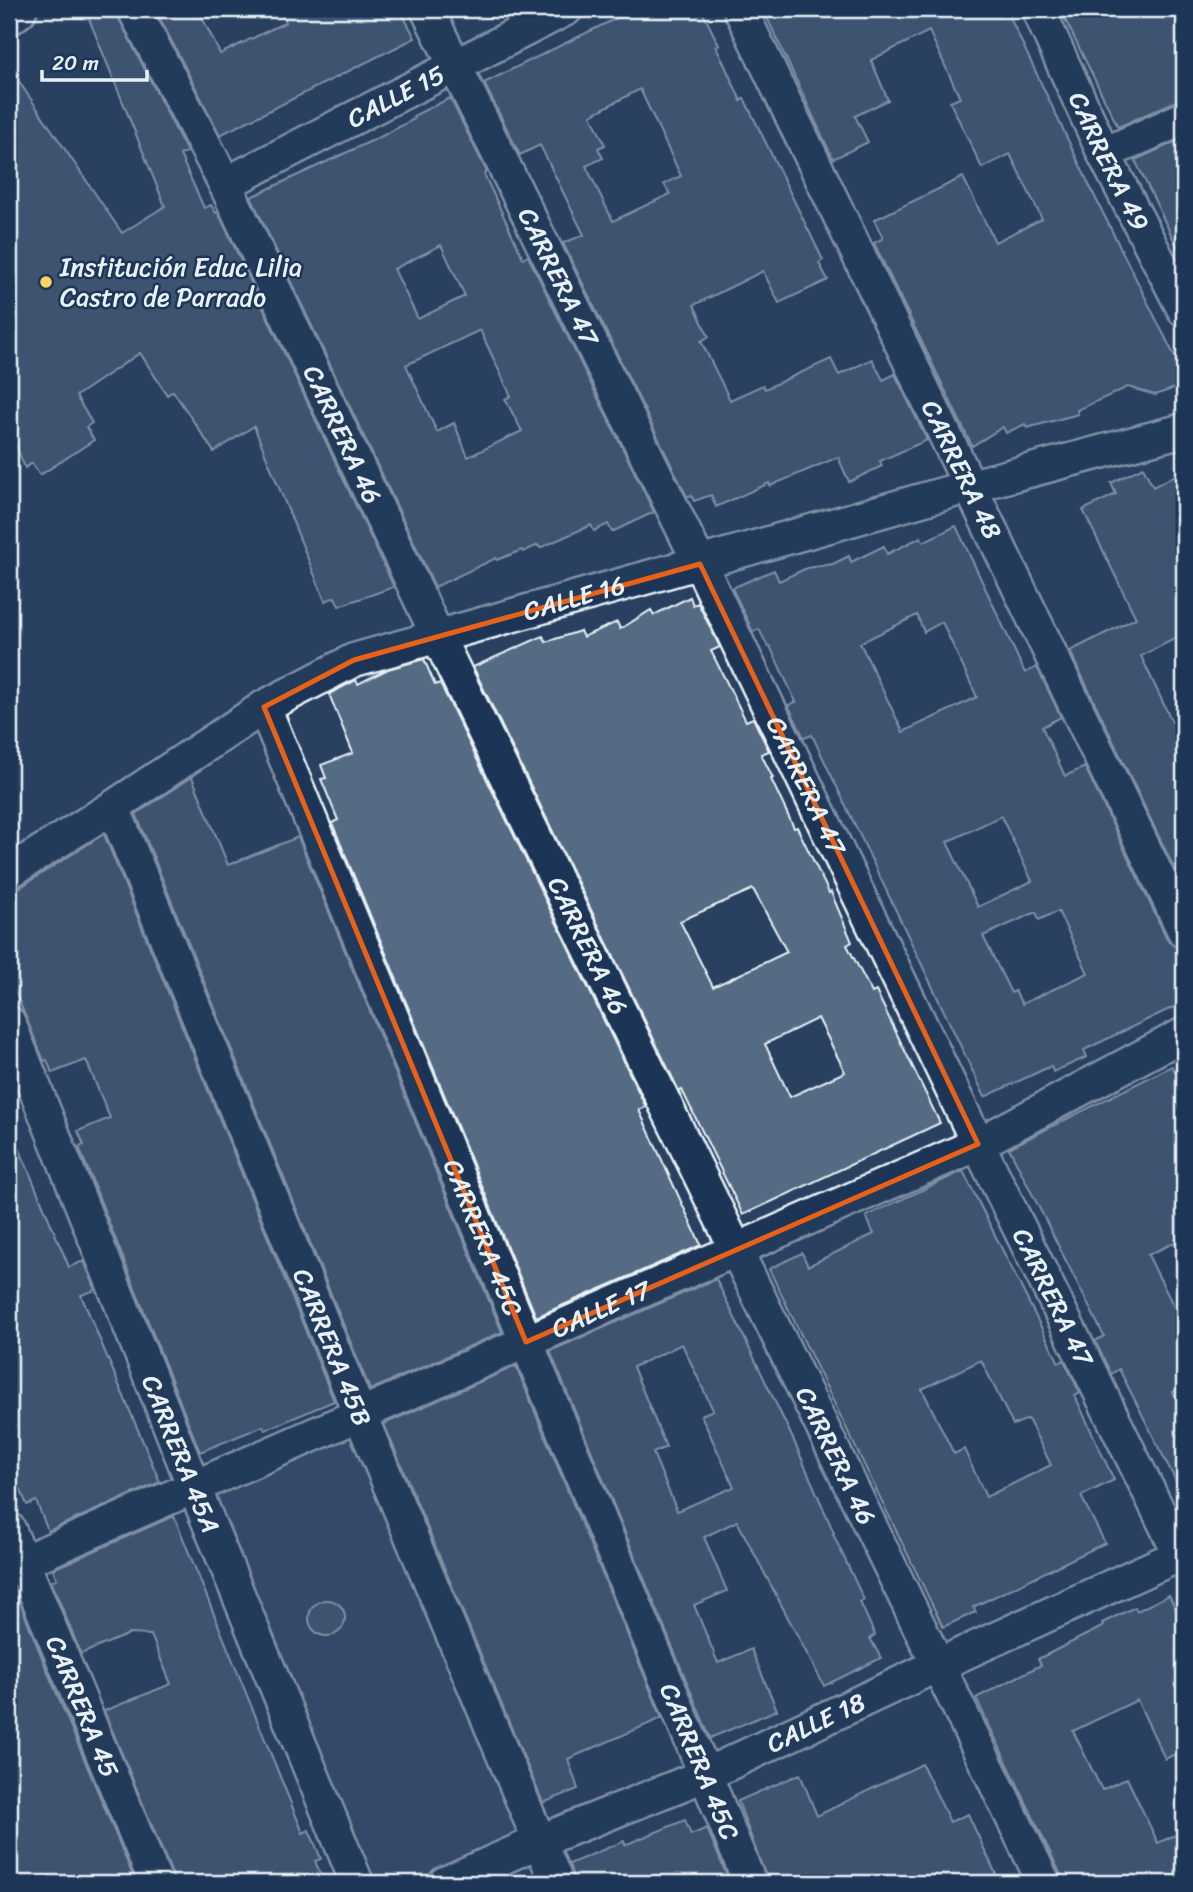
<svg xmlns="http://www.w3.org/2000/svg" width="1193" height="1892" viewBox="0 0 1193 1892" font-family="Sriracha,sans-serif">
	<style>
		.green { fill: #415774; stroke: #94a4b6; stroke-width: 2 }
		.building { fill: #556a83; stroke: #e8f1f8; stroke-width: 2; fill-rule: evenodd }
		.lines { fill: none; stroke-linecap: round; stroke-linejoin: round }
		.street-casing { stroke: #e8f1f8; stroke-width: 37 }
		.secondary-casing { stroke: #e8f1f8; stroke-width: 44 }
		.street { stroke: #1d3557; stroke-width: 32 }
		.secondary { stroke: #1d3557; stroke-width: 38 }
		.marked { fill: none; stroke: #e86118; stroke-width: 5; stroke-linejoin: round }
		.poi-dot { fill: #ffd166; stroke: #1d3557; stroke-width: 2.5 }
		.labels { text-anchor: middle; stroke-width: 5; stroke-linejoin: round; paint-order: stroke }
		.street-label { font-size: 26px; fill: #e8f1f8; stroke: #1d3557 }
		.poi-label { font-size: 26px; fill: #e8f1f8; stroke: #1d3557; text-anchor: start }
	</style>
	<rect width="100%" height="100%" fill="#294061"/>
	<filter id="ink" filterUnits="userSpaceOnUse"><feTurbulence type="fractalNoise" baseFrequency=".0143" numOctaves="2"/><feDisplacementMap in="SourceGraphic" scale="14" xChannelSelector="R" yChannelSelector="G"/><feConvolveMatrix kernelMatrix="1 2 1 2 8 2 1 2 1" color-interpolation-filters="sRGB"/></filter>
	<g filter="url(#ink)">
		<polygon class="green" points="360,1415 540,1841 445,1883 357,1883 194,1487"/>
		<g class="building">
			<polygon points="85,9 116,9 118,17 187,152 180,155 204,208 211,205 216,213 218,212 394,587 339,606 335,597 325,601 254,426 214,452 173,391 167,395 140,353 76,396 92,423 86,427 94,440 40,475 32,463 25,468 9,428 9,67 122,233 165,206"/>
			<polygon points="155,9 198,9 220,54 286,22 279,9 400,9 415,38 220,135"/>
			<path d="M635 9H701L719 45 716 46 741 101 744 98 823 260 819 263 828 280 779 303 763 271 694 305 709 337 701 341 730 400 763 385 765 389 831 359 839 375 872 359 883 380 895 374 927 440 880 461 882 466 849 482 838 457 770 486 769 483 716 507 711 495 694 501 691 495 687 497 563 243 584 235 540 145 520 155 484 83ZM640 89 681 176 664 184 670 194 613 221 586 166 603 158 598 148 605 145 591 115Z"/>
			<polygon points="763,9 1006,9 1094,195 1184,375 1184,385 1155,395 1128,387 1077,410 1078,414 1027,428 1025,424 1006,433 1003,427 972,446 874,243 883,238 874,220 963,177 995,242 1042,219 1010,154 982,168 950,102 960,98 929,31 871,60 888,100 855,116 868,142 833,159"/>
			<polygon points="1060,9 1184,9 1184,100 1176,101 1118,127"/>
			<path d="M450 98 487 172 484 174 523 258 528 256 654 512 612 532 608 524 594 531 591 525 540 548 538 545 523 552 522 550 497 560 496 558 435 587 251 197 382 136 414 119 413 116ZM441 245 465 296 418 319 394 269ZM480 330 511 396 505 399 522 431 468 457 454 423 437 432 406 365Z"/>
			<polygon points="1184,138 1184,261 1135,160"/>
			<polygon points="1143,467 1153,487 1184,471 1184,634 1141,656 1172,722 1184,716 1184,889 1070,651 1136,618 1083,510 1116,494 1111,483"/>
			<path d="M956 526 1025 673 1037 667 1061 717 1042 727 1065 776 1085 767 1167 939 1174 946 1184 949V1002L1084 1050 1087 1057 1053 1072 1051 1066 985 1097 812 735 804 738 788 705 796 702 770 646 768 647 759 629 753 632 732 588 774 570 779 581 807 568 833 564 849 556 851 562 884 546 887 554 921 537 923 542ZM917 615 924 632 942 622 977 697 903 732 860 643ZM1001 816 1032 881 978 907 947 842ZM1058 911 1088 973 1022 1004 1015 991 1011 993 983 936 1036 912 1039 920Z"/>
			<path d="M690 597 693 605 698 603 720 647 711 651 746 721 753 718 769 751 761 754 773 778 771 779 794 828 797 827 829 893 831 892 852 942 847 945 872 993 876 991 940 1123 743 1215 682 1090 679 1091 473 667 543 636 546 642 580 631 583 637 617 622 620 629 651 610 654 615ZM753 889 787 952 713 987 680 921ZM818 1018 845 1072 790 1097 765 1044Z"/>
			<polygon points="424,659 435,685 440,683 646,1107 639,1110 701,1245 536,1317 332,823 338,820 321,779 326,778 321,765 353,753 329,694 356,680 358,684 388,669"/>
			<polygon points="192,777 228,865 298,837 502,1332 370,1390 136,814"/>
			<polygon points="104,834 334,1401 265,1430 263,1426 200,1452 79,1147 84,1145 78,1131 110,1118 86,1060 52,1073 47,1060 44,1061 9,977 9,890 19,888"/>
			<polygon points="1172,1066 1184,1089 1184,1238 1148,1255 1175,1309 1184,1305 1184,1386 1173,1392 1184,1415 1184,1497 1119,1369 1111,1374 1095,1341 1104,1336 1009,1148"/>
			<polygon points="9,1124 69,1267 84,1261 96,1290 81,1295 160,1482 48,1531 36,1501 27,1505 9,1462"/>
			<path d="M963 1171 1059 1363 1064 1360 1080 1393 1075 1396 1114 1480 1081 1496 1105 1543 973 1607 976 1612 943 1627 769 1269 802 1253 808 1266 874 1234 866 1216ZM981 1360 1013 1425 1028 1419 1051 1465 986 1497 964 1449 954 1454 922 1389Z"/>
			<path d="M716 1279 794 1441 834 1533 833 1534 864 1600 860 1602 875 1635 870 1638 881 1658 824 1686 737 1521 704 1537 727 1591 694 1605 718 1663 751 1649 777 1710 710 1738 550 1351ZM682 1344 713 1410 701 1415 734 1487 677 1511 653 1453 666 1447 633 1367Z"/>
			<polygon points="516,1366 662,1718 568,1759 578,1789 543,1803 384,1424"/>
			<polygon points="174,1516 303,1833 309,1830 315,1844 321,1859 315,1861 324,1883 174,1883 173,1876 104,1711 171,1684 151,1635 129,1634 81,1654 51,1581 57,1579 53,1569"/>
			<polygon points="17,1595 46,1668 136,1883 9,1883 9,1599"/>
			<polygon points="1169,1595 1184,1626 1184,1750 1165,1759 1137,1700 1073,1731 1102,1790 1127,1778 1158,1843 1184,1831 1184,1883 1062,1883 1061,1875 976,1698 1041,1665 1038,1659 1104,1626 1102,1623 1135,1607 1137,1611"/>
			<circle cx="327" cy="1618" r="18"/>
			<polygon points="922,1764 950,1822 968,1814 1000,1883 768,1883 738,1801 800,1774 817,1816"/>
			<polygon points="685,1820 691,1835 707,1828 730,1883 575,1883 569,1864 624,1841 625,1845"/>
		</g>
		<g class="lines">
			<g class="street-casing">
				<g id="street">
					<path id="s1" d="M134 9 225 184 437 635 1044 1883"/>
					<path id="s2" d="M427 9 700 564 978 1144 1184 1563"/>
					<path id="s3" d="M740 9 1184 931"/>
					<path id="s4" d="M1038 9 1104 154 1184 310"/>
					<polyline points="1104,154 1184,118"/>
					<path id="s5" d="M225 184 566 9"/>
					<path id="s6" d="M264 707 750 1883"/>
					<path id="s7" d="M113 807 360 1415 557 1883"/>
					<path id="s8" d="M9 872 113 807 264 707 354 660 971 486 1184 430"/>
					<path id="s9" d="M9 1023 194 1487 357 1883"/>
					<path id="s10" d="M9 1529 156 1883"/>
					<path id="s11" d="M9 1568 978 1144 1184 1034"/>
					<path id="s12" d="M445 1883 540 1841 705 1775 938 1665 1184 1553"/>
				</g>
			</g>
			<g class="secondary-casing">
				<polyline id="secondary" points="9,15 17,9"/>
			</g>
			<use href="#street" class="street"/>
			<use href="#secondary" class="secondary"/>
		</g>
	</g>
	<path d="M0 0H1193V1892H0ZM700 564 978 1144 526 1342 264 707 354 660Z" fill="#294061" fill-opacity=".55" fill-rule="evenodd"/>
	<path class="marked" d="M700 564 978 1144 526 1342 264 707 354 660Z"/>
	<circle class="poi-dot" cx="46" cy="282" r="7"/>
	<g class="labels">
		<g class="street-label">
			<text dy="9" stroke="none"><textPath href="#s5" startOffset="192">CALLE 15</textPath></text>
			<text dy="9" stroke="none"><textPath href="#s4" startOffset="168">CARRERA 49</textPath></text>
			<text dy="9" stroke="none"><textPath href="#s2" startOffset="298">CARRERA 47</textPath></text>
			<text dy="9" stroke="none"><textPath href="#s1" startOffset="474">CARRERA 46</textPath></text>
			<text dy="9" stroke="none"><textPath href="#s3" startOffset="511">CARRERA 48</textPath></text>
			<text dy="9" stroke="none"><textPath href="#s8" startOffset="634">CALLE 16</textPath></text>
			<text dy="9" stroke="none"><textPath href="#s2" startOffset="864">CARRERA 47</textPath></text>
			<text dy="9" stroke="none"><textPath href="#s1" startOffset="1041">CARRERA 46</textPath></text>
			<text dy="9" stroke="none"><textPath href="#s6" startOffset="574">CARRERA 45C</textPath></text>
			<text dy="9" stroke="none"><textPath href="#s2" startOffset="1432">CARRERA 47</textPath></text>
			<text dy="9" stroke="none"><textPath href="#s11" startOffset="646">CALLE 17</textPath></text>
			<text dy="9" stroke="none"><textPath href="#s7" startOffset="583">CARRERA 45B</textPath></text>
			<text dy="9" stroke="none"><textPath href="#s9" startOffset="464">CARRERA 45A</textPath></text>
			<text dy="9" stroke="none"><textPath href="#s1" startOffset="1608">CARRERA 46</textPath></text>
			<text dy="9" stroke="none"><textPath href="#s10" startOffset="192">CARRERA 45</textPath></text>
			<text dy="9" stroke="none"><textPath href="#s12" startOffset="404">CALLE 18</textPath></text>
			<text dy="9" stroke="none"><textPath href="#s6" startOffset="1141">CARRERA 45C</textPath></text>
		</g>
		<g class="poi-label">
			<text x="60" y="276">Institución Educ Lilia<tspan x="60" dy="30">Castro de Parrado</tspan></text>
		</g>
	</g>
	<rect width="1193" height="1892" fill="none" stroke="#1d3557" stroke-width="35"/>
	<rect x="18" y="18" width="1158" height="1857" fill="none" stroke="#e8f1f8" stroke-width="2.5" filter="url(#ink)"/>
	<path d="M42 70v10h105v-10" fill="none" stroke="#e8f1f8" stroke-width="3.5"/>
	<text x="52" y="70" font-size="21" fill="#e8f1f8" stroke="#1d3557" stroke-width="5" paint-order="stroke">20 m</text>
</svg>
